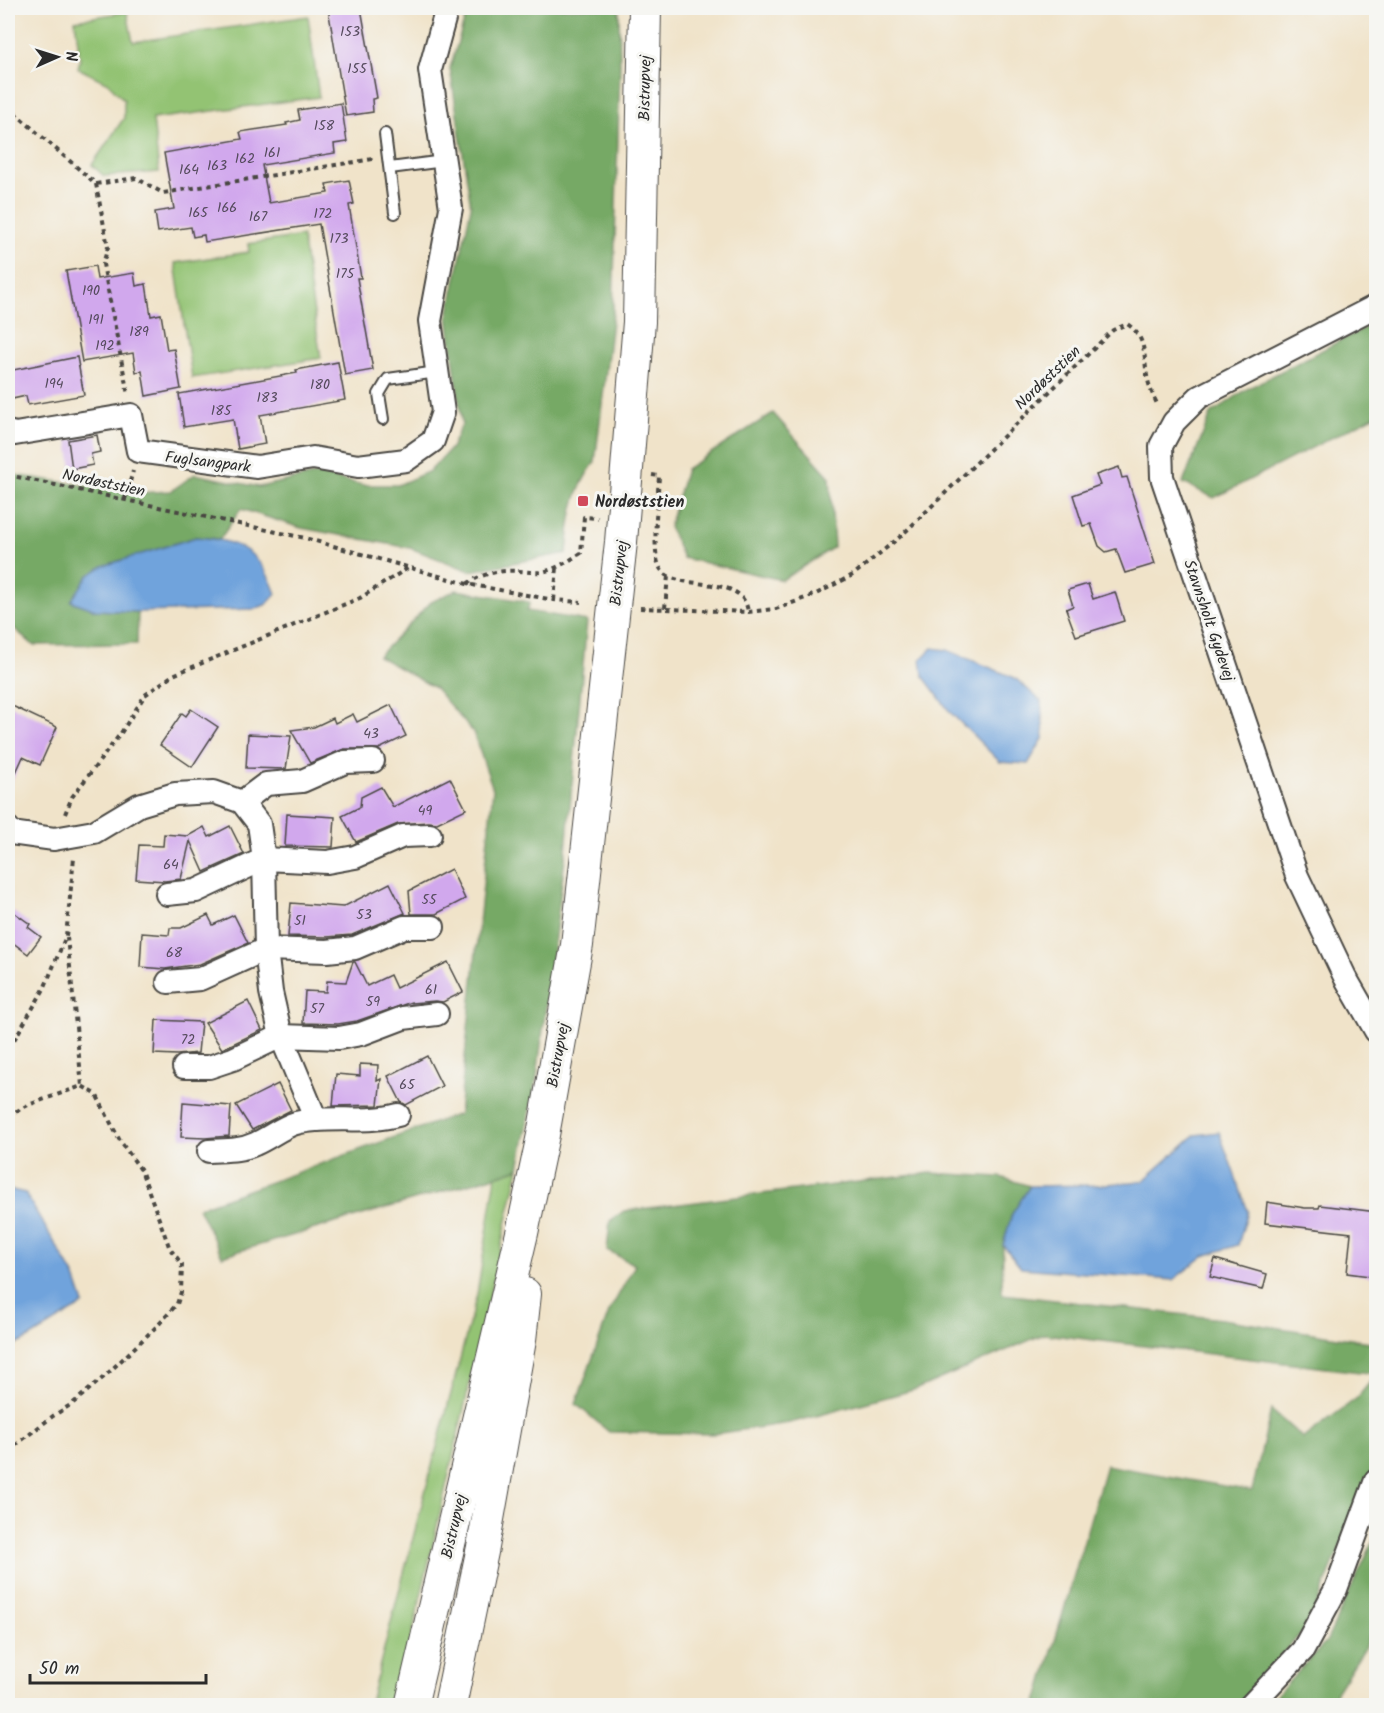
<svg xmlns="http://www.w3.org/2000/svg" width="1384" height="1713" viewBox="0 0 1384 1713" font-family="Kalam,sans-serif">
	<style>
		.green { fill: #93c373; stroke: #5f774f; stroke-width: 1.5 }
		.forest { fill: #76a965; stroke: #506a48; stroke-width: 1.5 }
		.water { fill: #70a3dc; stroke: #4e6784; stroke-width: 1.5 }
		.building { fill: #d1a8ed }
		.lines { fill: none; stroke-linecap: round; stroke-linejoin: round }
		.service-casing { stroke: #494743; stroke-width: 14 }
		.minor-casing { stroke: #494743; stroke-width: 26 }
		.secondary-casing { stroke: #494743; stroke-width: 34 }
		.path { stroke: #494743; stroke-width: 4; stroke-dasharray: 4.5 4.5; stroke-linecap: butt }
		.service { stroke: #fff; stroke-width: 10 }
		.minor { stroke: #fff; stroke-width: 22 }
		.secondary { stroke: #fff; stroke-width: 32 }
		.poi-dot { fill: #d1495b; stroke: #f6f6f2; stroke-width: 2 }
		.labels { text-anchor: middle; stroke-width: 6; stroke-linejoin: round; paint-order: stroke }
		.number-label { font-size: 14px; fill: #544a5c }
		.street-label { font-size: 16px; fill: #2b2b2b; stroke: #f6f6f2 }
		.poi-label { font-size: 16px; font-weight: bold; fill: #2b2b2b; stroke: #f6f6f2; text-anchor: start }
	</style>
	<rect width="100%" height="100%" fill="#f6f6f2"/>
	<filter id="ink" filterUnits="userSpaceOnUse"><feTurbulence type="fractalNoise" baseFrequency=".0167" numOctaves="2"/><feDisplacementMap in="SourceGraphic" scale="12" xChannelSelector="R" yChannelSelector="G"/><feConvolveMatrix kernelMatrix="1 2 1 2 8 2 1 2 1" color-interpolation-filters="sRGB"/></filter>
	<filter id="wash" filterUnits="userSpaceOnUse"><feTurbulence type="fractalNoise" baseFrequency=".008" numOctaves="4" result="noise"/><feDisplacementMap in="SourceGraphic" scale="24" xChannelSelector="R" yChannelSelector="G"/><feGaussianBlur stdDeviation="1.35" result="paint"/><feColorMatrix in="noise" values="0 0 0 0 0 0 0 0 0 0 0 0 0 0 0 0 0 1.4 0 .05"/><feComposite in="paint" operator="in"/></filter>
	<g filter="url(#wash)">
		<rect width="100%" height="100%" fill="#f0e3c9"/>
		<g class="green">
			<polygon points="127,12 133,42 308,16 319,97 153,119 159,172 104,176 92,165 124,118 124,100 108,83 78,68 80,60 75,20"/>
			<polygon points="302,236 321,358 192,378 175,263 249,252 248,244"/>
			<polygon points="519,1168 396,1705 369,1706 477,1294 496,1176"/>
		</g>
		<g class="forest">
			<path d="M468 8H619L620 66 613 313 595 462C573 491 570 517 567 553L470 571 410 548 301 528 241 509 220 539 196 537 103 566 88 577 71 601 96 610 138 612 137 644 33 645 8 623V474L137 493 171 491 195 474 259 487 318 474 363 485H398L430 471 451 448 462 424 448 316 471 207 450 68Z"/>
			<polygon points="1376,322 1376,415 1214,498 1183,483 1211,414 1247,389"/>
			<polygon points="773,413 830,477 834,547 782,580 683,558 669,527 686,469"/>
			<polygon points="456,590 530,602 527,611 587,621 566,851 537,1076 519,1168 496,1176 222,1256 198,1208 459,1114 493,789 473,732 435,688 378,656 431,602"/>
			<polygon points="930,1173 1000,1177 1030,1186 1012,1214 1003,1245 1002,1294 1222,1319 1376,1343 1376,1374 1044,1334 917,1389 790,1423 714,1434 609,1432 576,1404 609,1312 635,1265 607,1250 610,1221 624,1211"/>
			<polygon points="1376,1375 1376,1459 1309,1624 1238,1705 1036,1706 1106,1465 1252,1491 1271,1410 1303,1438 1357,1398"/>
			<polygon points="1376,1535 1376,1618 1364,1649 1328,1705 1267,1705 1326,1642"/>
		</g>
		<g class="water">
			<path d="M196 537C239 540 261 551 276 594L267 604 255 609 138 612 96 610 71 601 88 576 103 566Z"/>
			<polygon points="932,648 947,650 1015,678 1041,701 1044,737 1028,764 1000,762 950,712 923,676 921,659"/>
			<polygon points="1219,1132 1248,1211 1238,1245 1204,1256 1173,1280 1021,1268 1003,1245 1012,1214 1030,1186 1095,1185 1143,1181 1195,1135"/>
			<polygon points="8,1189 25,1193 75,1277 84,1304 31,1337 8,1349"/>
		</g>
		<g id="blocks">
			<g class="building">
				<polygon points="328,8 361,8 377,98 372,99 373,112 346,116"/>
				<polygon points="341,103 347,142 334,144 335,153 262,165 269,203 328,193 326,184 349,180 354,204 349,205 361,278 357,278 373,370 345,375 319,224 205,242 204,235 193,237 191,227 158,232 155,212 174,209 164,153 242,139 240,132 287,125 286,123 300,120 298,110"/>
				<polygon points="95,266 97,279 134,273 136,286 146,284 151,316 161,314 167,350 174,349 181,389 146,396 142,371 136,372 133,353 82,362 66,271"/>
				<polygon points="77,357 84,395 28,405 26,396 8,400 8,371"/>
				<polygon points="338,362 345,400 260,415 265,444 238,449 233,419 184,427 179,394 297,373 296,370"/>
				<polygon points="97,435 100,452 91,454 93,465 72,469 68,440"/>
				<polygon points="1119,467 1122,478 1127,477 1155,564 1125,573 1116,549 1106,552 1099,546 1091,524 1083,526 1073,495 1100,485 1096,475"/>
				<polygon points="1088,584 1093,599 1115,592 1124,621 1076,636 1066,609 1073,606 1068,590"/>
				<polygon points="8,704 57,727 40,765 23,757 8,790"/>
				<polygon points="391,705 406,736 379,749 344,749 310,763 291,730 314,727 333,718 335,723 353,714 357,722"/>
				<polygon points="191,709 218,727 192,767 160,745 182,713 186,716"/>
				<polygon points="248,734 291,736 286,769 246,768"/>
				<polygon points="450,778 466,809 437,823 429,822 398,824 356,842 342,816 360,807 361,797 381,787 393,807"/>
				<polygon points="287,814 335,817 333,847 285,846"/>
				<polygon points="230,826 244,854 204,872 190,841 181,879 165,881 136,879 139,845 163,846 164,834 188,836 204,827 209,837"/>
				<polygon points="451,869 465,899 436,914 411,914 409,891"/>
				<polygon points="390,883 405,913 352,935 327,937 288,936 291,903 343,907"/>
				<polygon points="8,908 30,924 28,927 41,937 28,954 8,939"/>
				<polygon points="208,915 213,925 234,915 248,943 200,964 165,969 140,967 142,933 169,935 170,928 181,928"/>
				<polygon points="353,962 355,962 367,986 390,975 396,988 448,962 463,992 443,1002 435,1001 411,1003 411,1002 357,1021 338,1024 303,1023 305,991 326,992 327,981 346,982"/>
				<polygon points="248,1001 262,1030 222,1049 205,1023"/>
				<polygon points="156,1020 201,1022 198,1053 177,1055 154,1054"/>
				<polygon points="427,1056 442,1086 406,1105 401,1102 388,1076"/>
				<polygon points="360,1064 378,1065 377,1081 381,1079 378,1105 333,1106 336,1074 360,1076"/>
				<polygon points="278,1084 291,1110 252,1130 236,1105"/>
				<polygon points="183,1102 231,1106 229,1136 205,1138 181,1137"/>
				<polygon points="1267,1202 1305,1208 1319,1208 1320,1205 1377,1212 1377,1277 1347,1273 1351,1233 1265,1223"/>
				<polygon points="1215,1259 1267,1274 1263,1289 1210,1277"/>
			</g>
		</g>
	</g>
	<g filter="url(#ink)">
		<use href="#blocks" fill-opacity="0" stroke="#494743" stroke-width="1.5"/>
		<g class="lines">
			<g class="service-casing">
				<g id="service">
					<polyline points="385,134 395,213"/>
					<polyline points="390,168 444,161"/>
					<polyline points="383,419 379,394 388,379 437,372"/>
				</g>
			</g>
			<g class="minor-casing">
				<g id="minor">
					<polyline points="1376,306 1199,397 1174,422 1161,446 1162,477 1297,876 1345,977 1376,1031"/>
					<polyline points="8,432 15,434 131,415 138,451 257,467 313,458 358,466 406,460 433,441 443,412 430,321 451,208 430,70 447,8"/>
					<polyline points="242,802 266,784 302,781 345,762 373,761"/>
					<polyline points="8,828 11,833 54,839 94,832 139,805 175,794 214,792 242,802 259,824 264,859 266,949 271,992 281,1036 316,1120"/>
					<polyline points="167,894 196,891 264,859 327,862 355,857 403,836 430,835"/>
					<polyline points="168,982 200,979 266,949 327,951 355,948 404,927 433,927"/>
					<polyline points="184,1067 209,1067 233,1059 281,1036 339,1038 361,1034 403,1018 437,1014"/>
					<path d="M209 1151C225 1150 240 1151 255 1144 269 1138 282 1127 296 1123 330 1115 365 1124 398 1115"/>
					<polyline points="1250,1706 1303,1650 1336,1589 1376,1480"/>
				</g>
			</g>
			<g class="secondary-casing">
				<g id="secondary">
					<polyline points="411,1706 522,1233 543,1135 577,945 621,542 639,322 645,8"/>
					<polyline points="450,1706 483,1547 520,1340 525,1294"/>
				</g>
			</g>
			<g class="path">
				<polyline points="8,107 96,184 136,178 163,193 373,159"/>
				<polyline points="96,184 108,247 103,264 128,395"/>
				<polyline points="8,475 305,538 467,584 554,600 581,602"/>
				<path d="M652 475 659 476C658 497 651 552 660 568 675 594 743 571 748 612"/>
				<polyline points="125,499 133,471"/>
				<path d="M467 584C482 573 500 570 518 571 525 571 534 573 542 572 556 569 569 561 581 553L584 517 598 518"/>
				<polyline points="554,600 557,567"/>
				<path d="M640 608 748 612 776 609 816 594 853 575 901 536 1113 330 1127 324C1150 339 1142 362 1149 384 1151 392 1155 399 1158 406"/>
				<polyline points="665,608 668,576"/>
				<polyline points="65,814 72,797 121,733 145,695 173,675 360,598 408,568"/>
				<polyline points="67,937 82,1086"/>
				<polyline points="8,1047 14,1040 44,989 66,936 74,858"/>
				<polyline points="8,1116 28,1105 82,1086 96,1094 120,1141 141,1170 170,1249 182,1264 181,1292 177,1304 160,1323 104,1377 72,1404 53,1416 8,1451"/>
			</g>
			<use href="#service" class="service"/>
			<use href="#minor" class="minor"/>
			<use href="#secondary" class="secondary"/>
		</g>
	</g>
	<rect class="poi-dot" x="577" y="495" width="12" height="12" rx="3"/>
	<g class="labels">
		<g class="number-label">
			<text x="350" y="36">153</text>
			<text x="357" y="73">155</text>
			<text x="324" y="130">158</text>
			<text x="272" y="157">161</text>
			<text x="245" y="163">162</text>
			<text x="217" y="170">163</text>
			<text x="189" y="174">164</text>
			<text x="227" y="212">166</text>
			<text x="198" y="217">165</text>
			<text x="323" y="218">172</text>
			<text x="258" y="221">167</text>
			<text x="339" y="243">173</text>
			<text x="345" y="278">175</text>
			<text x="91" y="295">190</text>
			<text x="96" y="324">191</text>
			<text x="139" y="336">189</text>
			<text x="105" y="350">192</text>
			<text x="54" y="388">194</text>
			<text x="320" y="389">180</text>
			<text x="267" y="402">183</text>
			<text x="221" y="415">185</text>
			<text x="371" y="738">43</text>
			<text x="425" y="815">49</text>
			<text x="171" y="869">64</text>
			<text x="429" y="904">55</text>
			<text x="364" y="919">53</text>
			<text x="300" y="925">51</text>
			<text x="174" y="957">68</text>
			<text x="431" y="994">61</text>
			<text x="373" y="1006">59</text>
			<text x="317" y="1013">57</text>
			<text x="188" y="1044">72</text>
			<text x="407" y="1089">65</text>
		</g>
		<g class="street-label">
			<text transform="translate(644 88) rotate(-89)" y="6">Bistrupvej</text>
			<text transform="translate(1047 377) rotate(-44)" y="6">Nordøststien</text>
			<text transform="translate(208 461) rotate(7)" y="6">Fuglsangpark</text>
			<text transform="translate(104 482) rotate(12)" y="6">Nordøststien</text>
			<text transform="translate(618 573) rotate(-84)" y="6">Bistrupvej</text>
			<text transform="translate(1210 620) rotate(71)" y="6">Stavnsholt Gydevej</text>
			<text transform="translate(557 1055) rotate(-80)" y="6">Bistrupvej</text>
			<text transform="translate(453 1526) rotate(-77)" y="6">Bistrupvej</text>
		</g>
		<g class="poi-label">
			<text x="595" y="507">Nordøststien</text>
		</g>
	</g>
	<rect width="1384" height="1713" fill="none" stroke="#f6f6f2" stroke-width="30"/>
	<g transform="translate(57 57) rotate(87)" stroke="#f6f6f2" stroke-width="4.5" paint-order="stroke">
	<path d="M0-4.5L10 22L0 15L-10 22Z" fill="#2b2b2b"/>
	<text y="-9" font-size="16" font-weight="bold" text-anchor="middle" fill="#2b2b2b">N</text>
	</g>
	<path d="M30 1674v9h176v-9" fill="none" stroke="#2b2b2b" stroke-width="3"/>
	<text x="39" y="1674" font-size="18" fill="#2b2b2b" stroke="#f6f6f2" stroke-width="4.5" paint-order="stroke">50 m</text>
</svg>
